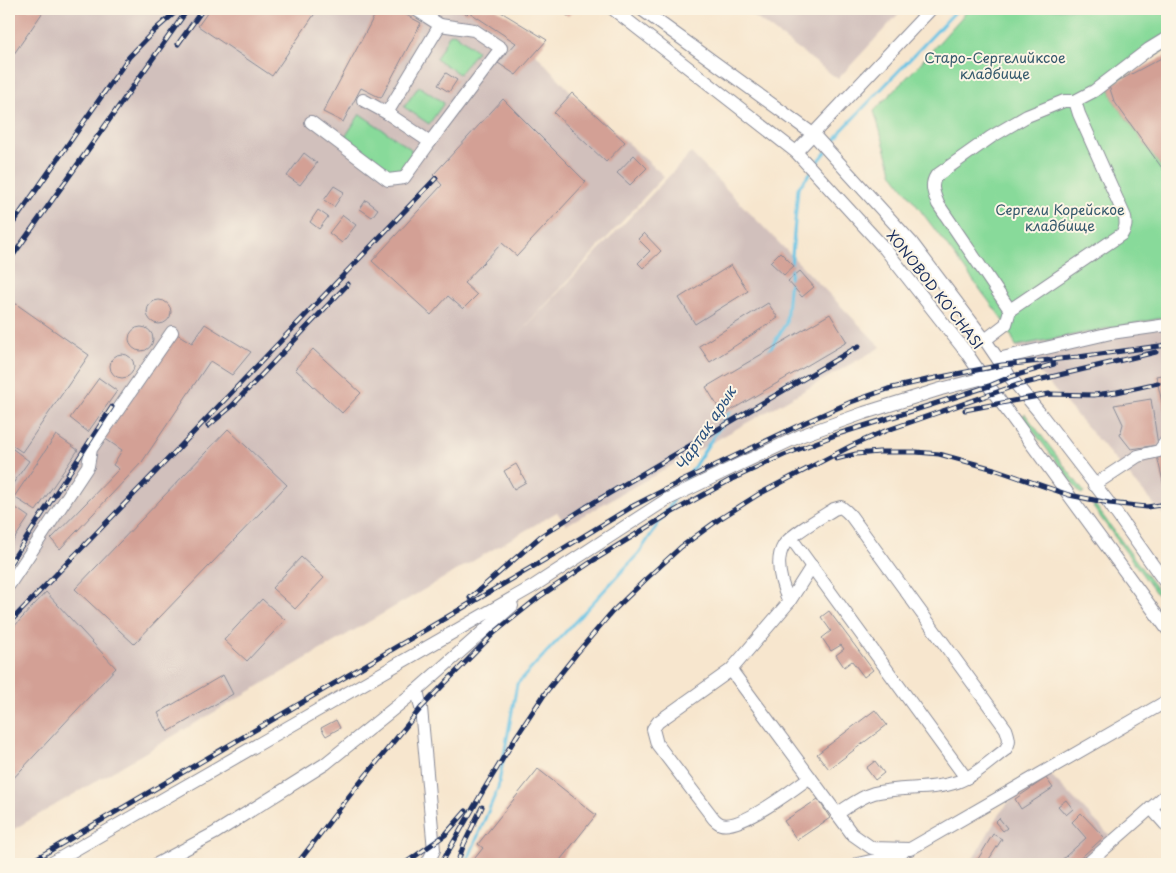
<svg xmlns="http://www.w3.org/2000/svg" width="1176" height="873" viewBox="0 0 1176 873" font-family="'Playpen Sans',sans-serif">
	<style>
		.industrial { fill: #d1c0bc }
		.green { fill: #88da9a; stroke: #52847c }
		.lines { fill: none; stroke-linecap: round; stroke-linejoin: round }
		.stream { stroke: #68c4e6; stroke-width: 3 }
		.building { fill: #d3a095 }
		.minor-casing { stroke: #898a96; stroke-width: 14 }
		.minor { stroke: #fff; stroke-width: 12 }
		.rail-casing { stroke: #1b2f5e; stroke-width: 5 }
		.rail { stroke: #fcf5e5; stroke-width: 3; stroke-dasharray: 9; stroke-linecap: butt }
		.labels { text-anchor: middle; stroke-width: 4; stroke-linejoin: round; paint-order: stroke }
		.park-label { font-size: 14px; fill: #365a6d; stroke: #fcf5e5 }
		.street-label { font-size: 14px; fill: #1b2f5e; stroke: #fcf5e5 }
		.water-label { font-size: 15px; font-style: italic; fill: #2e5480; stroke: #fcf5e5 }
	</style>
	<rect width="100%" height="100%" fill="#fcf5e5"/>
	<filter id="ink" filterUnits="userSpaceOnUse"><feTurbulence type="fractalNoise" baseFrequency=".02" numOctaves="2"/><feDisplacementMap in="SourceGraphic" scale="10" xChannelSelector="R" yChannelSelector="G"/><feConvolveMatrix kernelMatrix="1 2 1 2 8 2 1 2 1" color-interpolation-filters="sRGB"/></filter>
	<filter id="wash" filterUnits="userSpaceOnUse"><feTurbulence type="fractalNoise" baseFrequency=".0096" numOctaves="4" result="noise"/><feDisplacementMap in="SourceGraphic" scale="20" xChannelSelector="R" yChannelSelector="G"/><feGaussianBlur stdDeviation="1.12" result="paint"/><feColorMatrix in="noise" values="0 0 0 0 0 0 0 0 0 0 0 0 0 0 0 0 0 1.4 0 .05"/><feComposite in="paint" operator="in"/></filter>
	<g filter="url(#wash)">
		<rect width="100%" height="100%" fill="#f7e6ce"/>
		<g class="industrial">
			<polygon points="9,9 496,9 547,40 535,53 572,93 664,176 515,338 691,153 881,347 566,525 557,512 9,832"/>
			<polygon points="744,9 903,9 838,79"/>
			<polygon points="1167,317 1167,519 1016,346"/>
			<polygon points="1049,773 1111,837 1080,864 970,864 1000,813 1013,797"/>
		</g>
		<g class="green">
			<polygon points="969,9 1167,9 1167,48 1109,86 1114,101 1167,175 1167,317 1016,346 1006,324 893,174 874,111 916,68"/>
			<polygon points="454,33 477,51 459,74 436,59 449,35"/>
			<polygon points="419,86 444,103 429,124 404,107"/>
			<path d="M360 114 411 149C414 157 404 166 398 172H396L390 170 345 137Z"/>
			<polygon points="1025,414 1084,492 1081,494 1022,416"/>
			<polygon points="1095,505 1167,603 1167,608 1093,507"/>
		</g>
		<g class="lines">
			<g class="stream">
				<polyline points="830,147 842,130 958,9"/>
				<polyline points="814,167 826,152"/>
				<polyline points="768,353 786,323 798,188 811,172"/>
				<polyline points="681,487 732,408"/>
				<polyline points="466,864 498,788 517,684 639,553 673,501"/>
			</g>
		</g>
		<g id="blocks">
			<g class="building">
				<polygon points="9,9 45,9 9,61"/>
				<polygon points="210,9 318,9 272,76 198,26"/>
				<polygon points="378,9 395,9 421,23 381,98 361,88 343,122 323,112"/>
				<polygon points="458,9 496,9 547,40 516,75 498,63 516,43 469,12 467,14"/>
				<polygon points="559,9 574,9 568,16"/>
				<polygon points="1167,55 1167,175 1114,101 1109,86"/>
				<polygon points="446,73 457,80 449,92 438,85"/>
				<polygon points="572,93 625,142 606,162 554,113"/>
				<polygon points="503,99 586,182 517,256 502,243 464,283 477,295 463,309 448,296 431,315 372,261 442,185 433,175"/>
				<polygon points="304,153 317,163 300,185 287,176"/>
				<polygon points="634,155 647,168 630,185 617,173"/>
				<polygon points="334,186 344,192 334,207 324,200"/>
				<polygon points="366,200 378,209 372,217 360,209"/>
				<polygon points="318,210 328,217 319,229 310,222"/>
				<polygon points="343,215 356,225 342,243 329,233"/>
				<polygon points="644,233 661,251 643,268 638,263 650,251 638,239"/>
				<polygon points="780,252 794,266 784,275 770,262"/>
				<polygon points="731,265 748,291 695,324 679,298"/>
				<polygon points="800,271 814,287 802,297 788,281"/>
				<polygon points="9,299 89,355 22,452 9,443"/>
				<circle cx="159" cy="312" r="12"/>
				<polygon points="768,303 778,318 710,362 699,346"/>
				<polygon points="830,314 847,342 723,415 706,387"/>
				<polygon points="205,324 251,352 232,375 210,361 142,462 60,549 51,539 119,469 113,465 122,450 104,438 177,334 192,343"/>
				<circle cx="141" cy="339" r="12"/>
				<polygon points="313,349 361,393 342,413 295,369"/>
				<circle cx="122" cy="366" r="12"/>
				<polygon points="1167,374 1167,410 1164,411 1156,376"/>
				<polygon points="99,378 117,391 88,432 70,418"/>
				<polygon points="1151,399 1158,445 1131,449 1120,435 1123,424 1114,405"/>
				<polygon points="228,429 287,485 134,644 75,589"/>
				<polygon points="56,435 78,450 36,511 14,497"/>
				<polygon points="9,446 29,461 9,489"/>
				<polygon points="1167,453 1167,489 1165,490 1157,456"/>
				<polygon points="516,464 526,482 514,489 504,471"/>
				<polygon points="13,506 29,517 9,547 9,512"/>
				<polygon points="301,557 324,578 295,609 272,588"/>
				<polygon points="46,592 116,668 9,783 9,632"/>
				<polygon points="262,599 285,620 247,661 224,640"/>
				<polygon points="829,611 873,670 864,677 852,661 844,667 836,655 844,649 841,645 831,651 822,638 831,631 821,617"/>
				<polygon points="223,675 233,694 168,732 158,713"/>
				<polygon points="875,710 887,725 829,769 817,754"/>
				<polygon points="336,720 340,728 326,736 321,728"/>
				<polygon points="875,761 884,773 875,780 866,768"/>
				<polygon points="538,769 596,815 557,864 472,864 471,863 483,848 478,844"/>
				<polygon points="1046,778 1053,788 1021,809 1015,799"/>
				<polygon points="818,799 830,818 797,840 784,821"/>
				<polygon points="1066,800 1073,809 1066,815 1058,806"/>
				<polygon points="1081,813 1104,837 1074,864 1057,864 1086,838 1072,822"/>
				<polygon points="999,818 1007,828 1003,831 995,822"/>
				<polygon points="993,834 1002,839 986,864 975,864"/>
			</g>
		</g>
	</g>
	<g filter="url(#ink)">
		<use href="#blocks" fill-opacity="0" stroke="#898a96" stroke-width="1"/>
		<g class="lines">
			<g class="minor-casing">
				<g id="minor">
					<polyline points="613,9 796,152 885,249 966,352 989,386 1167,629"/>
					<polyline points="641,9 813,134 912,243 985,340 1010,377 1039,412 1109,503 1167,585"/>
					<polyline points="363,100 387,113"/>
					<polyline points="311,122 388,180 404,178 430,142 387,113 440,25 415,9"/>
					<polyline points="430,142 501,48 474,30 440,25"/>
					<polyline points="796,152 931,9"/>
					<path d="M1010 310 938 204C934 194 930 185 936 176L991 137 1027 116 1064 101H1075L1094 91 1149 49 1167 38"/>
					<path d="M985 340 1006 324 1010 310 1122 234C1126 228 1126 224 1125 217L1079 114 1075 101"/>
					<polyline points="998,359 1111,333 1167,325"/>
					<polyline points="1094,485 1138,456 1159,451 1167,440"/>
					<polyline points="791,538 966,778"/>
					<polyline points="812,566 789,602 731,670 852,834 872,848 910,849 1167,701"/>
					<polyline points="9,585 88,466 91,449 172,332"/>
					<path d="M789 602C782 586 774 561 784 545 790 535 823 516 834 509L841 507 846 511 851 516 1006 729C1009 738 1011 742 1005 750 990 761 975 776 957 782 931 791 901 786 874 793 860 797 849 806 837 814"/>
					<path d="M731 670 658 722 653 729 657 744 714 819C716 821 718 823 721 824 740 830 794 789 810 777"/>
					<polyline points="417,690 421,708 434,850 427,864"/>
					<polyline points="1151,808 1167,826"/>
					<polyline points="50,864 532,587 666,500 740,464 800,436 864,413 941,389 1007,372"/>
					<polyline points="157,864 215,833 325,764 417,690 512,606"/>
					<polyline points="857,864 889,857 903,852"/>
					<polyline points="1087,864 1167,794"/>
				</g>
			</g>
			<use href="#minor" class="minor"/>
			<g class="rail-casing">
				<g id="rail">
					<polyline points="178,44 203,9"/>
					<polyline points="9,229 129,57 155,30 179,9"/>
					<polyline points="9,261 188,9"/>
					<polyline points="965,410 1049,394 1094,395 1117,392 1158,383"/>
					<polyline points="208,426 232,406 348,284"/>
					<polyline points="836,459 856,454 879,452 916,452 939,454 994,469 1069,495 1109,503 1147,507 1167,504"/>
					<polyline points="9,565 112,407"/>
					<polyline points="470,598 541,536 586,507 859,346"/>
					<polyline points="9,623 173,454 436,178"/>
					<polyline points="27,864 556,553 633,506 676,484 806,422 851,402 888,389 931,379 1002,365 1078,357 1167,345"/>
					<polyline points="297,864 350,795 421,708 452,676 494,633 539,597 594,560 669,514 732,479 784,455 838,434 934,404 989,386 1010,377 1054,364"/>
					<polyline points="404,864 445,835 466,811"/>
					<polyline points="441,864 483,791 516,737 546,692 577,653 612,612 645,580 681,547 718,520 759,494 851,446 885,431 1017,385 1156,352"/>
					<polyline points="457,864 464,844 482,807"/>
				</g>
			</g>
			<use href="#rail" class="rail"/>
		</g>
	</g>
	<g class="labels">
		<g class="park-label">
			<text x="995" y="63">Старо-Сергелийксое<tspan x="995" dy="16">кладбище</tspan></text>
			<text x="1060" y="215">Сергели Корейское<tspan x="1060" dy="16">кладбище</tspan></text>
		</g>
		<g class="street-label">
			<text transform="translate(935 290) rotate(52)" y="5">XONOBOD KO'CHASI</text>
		</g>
		<g class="water-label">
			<text transform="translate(706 429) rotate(-57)" y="5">Чартак арык</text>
		</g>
	</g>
	<rect width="1176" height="873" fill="none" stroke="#fcf5e5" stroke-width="30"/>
</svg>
